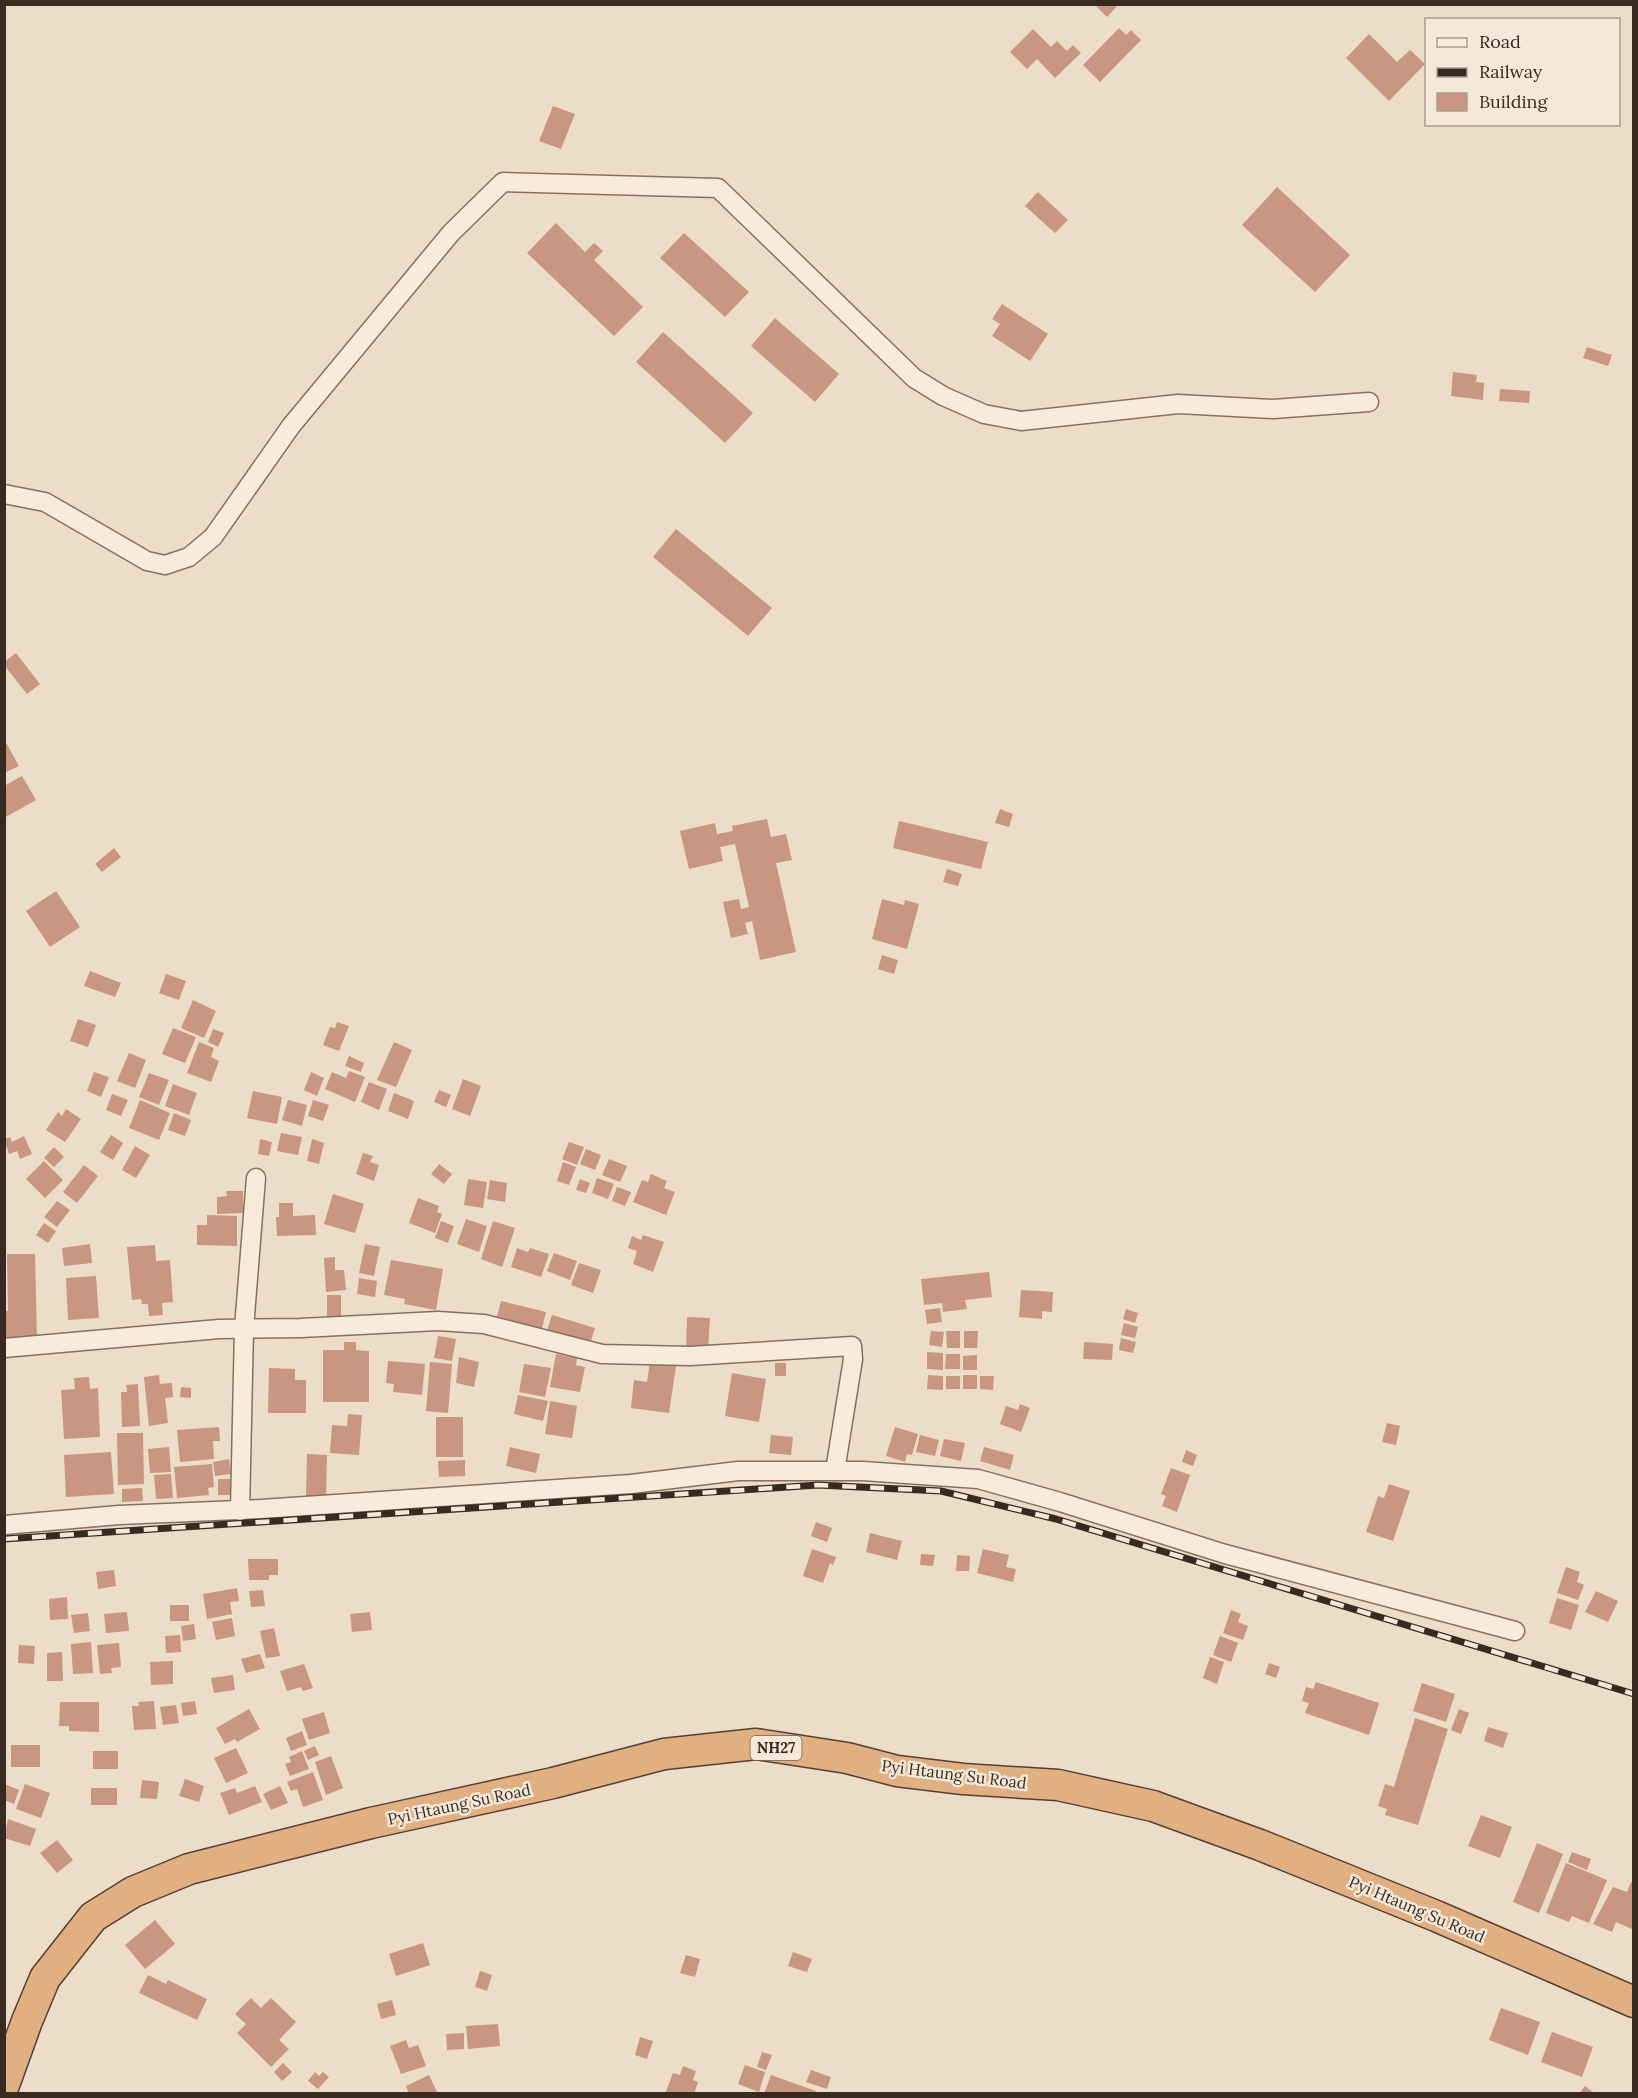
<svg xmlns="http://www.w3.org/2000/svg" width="1638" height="2098" viewBox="0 0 1638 2098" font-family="Lora,serif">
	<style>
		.building { fill: #c89681 }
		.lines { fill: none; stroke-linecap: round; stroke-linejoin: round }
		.minor-casing { stroke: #886f5f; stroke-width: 21 }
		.trunk-casing { stroke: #563e32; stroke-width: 33 }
		.minor { stroke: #f7ecdc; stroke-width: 18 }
		.trunk { stroke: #e0b082; stroke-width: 30 }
		.rail-casing { stroke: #392a21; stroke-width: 7 }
		.rail { stroke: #f4e9d8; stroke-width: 4.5; stroke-dasharray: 14; stroke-linecap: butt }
		.labels { text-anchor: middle; stroke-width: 5; stroke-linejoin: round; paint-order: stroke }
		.shield { fill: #f4e9d8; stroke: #716358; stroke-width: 1.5 }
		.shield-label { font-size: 15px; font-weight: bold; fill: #392a21 }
		.street-label { font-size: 16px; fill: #392a21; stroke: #f4e9d8 }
	</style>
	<rect width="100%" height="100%" fill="#ecddc9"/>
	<g class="building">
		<polygon points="1094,4 1119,4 1107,17"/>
		<polygon points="1119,28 1126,35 1131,30 1141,40 1100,82 1083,65"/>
		<polygon points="1033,29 1051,47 1057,41 1067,51 1073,45 1081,53 1055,78 1037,59 1027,69 1010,52"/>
		<polygon points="1369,34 1397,62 1410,50 1425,64 1389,101 1346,58"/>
		<polygon points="553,106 575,114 561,149 539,141"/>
		<polygon points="1277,187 1350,255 1315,292 1242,225"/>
		<polygon points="1038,192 1068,220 1055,233 1025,206"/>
		<polygon points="556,223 585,252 594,243 603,251 594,260 643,307 614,336 527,253"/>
		<polygon points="684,233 749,292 725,317 660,258"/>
		<polygon points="1002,304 1048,334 1030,361 992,336 1000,324 992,319"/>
		<polygon points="775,318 839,374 815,402 751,346"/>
		<polygon points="663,332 753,413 725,443 636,362"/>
		<polygon points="1587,347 1612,355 1608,366 1583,358"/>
		<polygon points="1453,372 1477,375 1476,382 1484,383 1483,400 1451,396"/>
		<polygon points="1500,389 1530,391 1529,403 1499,401"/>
		<polygon points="676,529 772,608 748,636 653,557"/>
		<polygon points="16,653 40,684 27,694 4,665 4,662"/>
		<polygon points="4,739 19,766 4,773"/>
		<polygon points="22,776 36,800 4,818 4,786"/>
		<polygon points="1000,809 1013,814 1009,827 995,823"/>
		<polygon points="767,819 771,837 786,834 792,860 776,863 796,952 760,960 752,921 745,923 748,934 731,938 723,902 739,899 741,909 749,907 735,844 720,847 723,861 689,869 680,831 715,823 717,834 733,831 732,826"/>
		<polygon points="899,821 988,842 981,869 893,848"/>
		<polygon points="114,848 121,857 102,872 95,864"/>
		<polygon points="947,869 962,874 958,886 943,882"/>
		<polygon points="56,891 80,927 50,947 26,911"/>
		<polygon points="882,899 904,905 905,900 919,904 907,949 872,939"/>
		<polygon points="882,955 898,960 894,974 878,969"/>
		<polygon points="90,971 121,983 115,997 84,986"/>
		<polygon points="166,974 186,981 179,1000 159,993"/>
		<polygon points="193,1000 216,1011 204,1038 181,1028"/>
		<polygon points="78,1019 96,1025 88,1047 70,1041"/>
		<polygon points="337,1022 349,1026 339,1051 323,1045 330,1027 335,1028"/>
		<polygon points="173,1028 196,1037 185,1063 162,1054"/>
		<polygon points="213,1029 224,1033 218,1047 208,1042"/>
		<polygon points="199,1042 214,1048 211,1057 219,1061 211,1082 187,1073"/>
		<polygon points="394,1042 412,1050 396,1087 377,1080"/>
		<polygon points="129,1053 146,1060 135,1088 117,1081"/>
		<polygon points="349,1056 364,1063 361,1072 345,1066"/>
		<polygon points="349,1071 365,1077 355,1102 325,1089 332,1072 346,1078"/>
		<polygon points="94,1072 109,1077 101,1097 87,1091"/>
		<polygon points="311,1072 324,1078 317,1096 304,1090"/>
		<polygon points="149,1073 169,1080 159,1105 139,1097"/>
		<polygon points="463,1079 481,1086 470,1116 452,1109"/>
		<polygon points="369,1082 387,1089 379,1110 361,1102"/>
		<polygon points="173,1084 197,1093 189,1115 165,1106"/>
		<polygon points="439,1090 451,1095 446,1107 434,1102"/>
		<polygon points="253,1091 282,1097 277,1124 247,1118"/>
		<polygon points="394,1093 414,1101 408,1119 388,1111"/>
		<polygon points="112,1094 128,1100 121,1116 106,1110"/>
		<polygon points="140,1100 170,1113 159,1140 129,1128"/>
		<polygon points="288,1100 307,1105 302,1126 282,1120"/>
		<polygon points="313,1100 329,1105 323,1121 308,1116"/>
		<polygon points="66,1109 81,1119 65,1142 46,1130 58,1112 62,1116"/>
		<polygon points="174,1113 191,1120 185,1136 168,1130"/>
		<polygon points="281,1133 302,1137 298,1155 277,1151"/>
		<polygon points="111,1135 123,1143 113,1160 100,1152"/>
		<polygon points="24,1136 32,1154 20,1159 17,1151 9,1154 4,1139 10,1137 12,1142"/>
		<polygon points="260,1139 272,1142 269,1156 258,1154"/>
		<polygon points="312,1139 324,1143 319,1164 307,1161"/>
		<polygon points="569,1142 584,1147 577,1165 562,1159"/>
		<polygon points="135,1146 150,1155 136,1178 122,1170"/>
		<polygon points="54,1147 64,1157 54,1167 44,1158"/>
		<polygon points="586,1149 601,1155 595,1170 580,1164"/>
		<polygon points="363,1153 373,1156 370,1162 379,1165 374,1181 356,1174"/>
		<polygon points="609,1159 627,1166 620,1182 602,1175"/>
		<polygon points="44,1161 63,1180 45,1198 26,1179"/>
		<polygon points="563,1162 576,1167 569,1185 557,1181"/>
		<polygon points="439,1164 452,1174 444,1184 431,1174"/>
		<polygon points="84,1165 98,1176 77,1203 63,1192"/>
		<polygon points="651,1174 667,1181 664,1188 675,1192 666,1215 633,1202 642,1180 648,1182"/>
		<polygon points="597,1178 614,1184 608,1199 592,1193"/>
		<polygon points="468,1179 487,1182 483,1208 464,1205"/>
		<polygon points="580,1179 590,1183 586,1193 576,1190"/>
		<polygon points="490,1180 507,1183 505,1202 487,1199"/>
		<polygon points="617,1187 631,1192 625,1206 612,1201"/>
		<polygon points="226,1191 243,1191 243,1213 217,1214 217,1197 227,1196"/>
		<polygon points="333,1194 364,1204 355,1233 324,1224"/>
		<polygon points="418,1198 439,1206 437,1212 442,1214 435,1233 409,1223"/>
		<polygon points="57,1201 70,1210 57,1227 44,1217"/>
		<polygon points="279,1203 293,1203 293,1216 315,1215 316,1235 277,1236 276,1217 279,1217"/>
		<polygon points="207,1215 237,1216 237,1246 197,1245 197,1225 207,1225"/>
		<polygon points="466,1219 487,1226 479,1252 457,1244"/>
		<polygon points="441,1221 454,1226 448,1243 435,1238"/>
		<polygon points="493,1221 515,1228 502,1267 481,1259"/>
		<polygon points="44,1223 56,1231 48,1243 36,1235"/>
		<polygon points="643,1235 664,1242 653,1272 633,1264 637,1251 628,1248 632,1236 641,1240"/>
		<polygon points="90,1244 92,1263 64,1266 62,1248"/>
		<polygon points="365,1244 380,1247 374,1276 359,1273"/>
		<polygon points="155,1245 156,1261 170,1260 173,1302 162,1303 163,1315 149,1316 148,1304 142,1304 141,1299 132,1300 127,1247"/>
		<polygon points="517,1248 528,1252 530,1248 549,1254 541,1277 511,1267"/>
		<polygon points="554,1253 577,1261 570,1280 547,1271"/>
		<polygon points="7,1254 35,1254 37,1337 4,1338 4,1311 8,1311"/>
		<polygon points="335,1257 335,1270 344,1270 346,1290 326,1292 324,1258"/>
		<polygon points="391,1260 443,1269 436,1310 404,1304 405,1299 384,1295"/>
		<polygon points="579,1263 601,1270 593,1293 571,1285"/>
		<polygon points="989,1272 992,1297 965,1300 967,1309 943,1312 942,1303 924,1305 921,1279"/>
		<polygon points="96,1276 99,1318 68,1320 66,1278"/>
		<polygon points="359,1278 377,1281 375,1297 357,1294"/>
		<polygon points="1021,1290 1053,1292 1052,1312 1042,1311 1042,1319 1019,1317"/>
		<rect x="327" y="1295" width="14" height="22"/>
		<polygon points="501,1301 546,1312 541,1332 496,1320"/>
		<polygon points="940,1308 942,1322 927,1324 925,1310"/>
		<polygon points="1126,1309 1138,1313 1135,1323 1123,1319"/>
		<polygon points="552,1315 595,1328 589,1347 546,1334"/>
		<polygon points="687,1317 710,1318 708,1351 686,1350"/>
		<polygon points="1124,1323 1138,1327 1135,1338 1121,1335"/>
		<polygon points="931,1331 944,1332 942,1347 929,1345"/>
		<polygon points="946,1331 960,1331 960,1348 947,1348"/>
		<polygon points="964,1331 978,1331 977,1348 964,1348"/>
		<polygon points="438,1336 456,1339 452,1361 434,1358"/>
		<polygon points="1121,1338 1136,1342 1133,1353 1119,1350"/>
		<polygon points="344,1342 356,1342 356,1350 369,1351 369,1402 323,1402 323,1350 344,1350"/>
		<polygon points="1084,1342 1113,1344 1112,1360 1083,1359"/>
		<polygon points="927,1352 943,1353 943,1370 927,1369"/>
		<polygon points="556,1354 577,1358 576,1365 585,1367 580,1392 550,1387"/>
		<polygon points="946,1354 960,1354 960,1369 945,1369"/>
		<polygon points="977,1355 977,1370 963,1370 963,1356"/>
		<polygon points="459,1357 479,1362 474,1387 456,1383"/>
		<polygon points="388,1361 425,1364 422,1395 393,1392 394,1384 386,1383"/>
		<polygon points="430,1362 452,1364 448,1413 426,1411"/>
		<polygon points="650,1362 676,1366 669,1413 631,1408 634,1380 647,1382"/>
		<rect x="775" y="1363" width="11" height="13"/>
		<polygon points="524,1364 551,1368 545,1397 519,1392"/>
		<polygon points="269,1368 295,1369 295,1380 306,1380 306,1413 268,1413"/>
		<polygon points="732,1373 766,1379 759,1422 725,1416"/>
		<polygon points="159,1375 160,1384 172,1383 173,1397 165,1398 168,1423 149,1426 144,1377"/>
		<polygon points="928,1375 943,1376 943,1390 927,1389"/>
		<rect x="963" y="1375" width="14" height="14"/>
		<rect x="946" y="1376" width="14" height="13"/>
		<polygon points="980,1376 994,1376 993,1390 980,1389"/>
		<polygon points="89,1377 90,1389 98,1388 100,1437 64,1439 61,1390 75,1389 74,1378"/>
		<polygon points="138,1384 140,1426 122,1427 121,1392 127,1392 126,1385"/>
		<polygon points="181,1387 191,1388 191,1398 180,1397"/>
		<polygon points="518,1395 548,1401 543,1421 514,1414"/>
		<polygon points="550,1401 577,1406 572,1438 545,1434"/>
		<polygon points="1020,1404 1030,1408 1021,1432 1000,1424 1006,1406 1018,1410"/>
		<polygon points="348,1414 362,1415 359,1455 330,1453 332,1425 347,1426"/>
		<rect x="436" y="1417" width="27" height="40"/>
		<polygon points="1387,1423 1400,1426 1396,1445 1382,1442"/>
		<polygon points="219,1427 220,1441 213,1441 214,1459 180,1462 177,1430"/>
		<polygon points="895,1427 918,1434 912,1455 907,1454 905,1462 886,1456"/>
		<polygon points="117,1433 143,1433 144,1484 118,1485"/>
		<polygon points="771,1435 793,1437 791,1455 769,1453"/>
		<polygon points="920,1435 939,1440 935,1456 916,1452"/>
		<polygon points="944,1439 965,1443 961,1461 940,1456"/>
		<polygon points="169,1447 171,1472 150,1473 148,1449"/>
		<polygon points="510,1447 540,1454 536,1473 506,1466"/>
		<polygon points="984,1447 1014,1455 1010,1470 980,1461"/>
		<polygon points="1186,1450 1197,1455 1193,1466 1182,1462"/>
		<polygon points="111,1452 114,1494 66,1497 64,1455"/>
		<polygon points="307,1454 327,1455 326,1497 306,1496"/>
		<polygon points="229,1459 231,1474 215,1476 213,1462"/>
		<polygon points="465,1460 465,1476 439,1477 438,1461"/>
		<polygon points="212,1464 214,1487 208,1488 209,1495 177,1498 174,1467"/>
		<polygon points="1171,1468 1190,1475 1177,1512 1162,1506 1166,1496 1161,1494"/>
		<polygon points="171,1474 173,1498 156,1499 154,1475"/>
		<rect x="218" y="1479" width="12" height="16"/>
		<polygon points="1389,1484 1410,1491 1393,1541 1366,1532 1378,1496 1384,1498"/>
		<polygon points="142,1488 143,1501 122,1502 122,1489"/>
		<polygon points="816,1522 832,1528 827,1542 811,1536"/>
		<polygon points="870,1533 902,1541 897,1560 866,1552"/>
		<polygon points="812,1549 836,1557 833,1565 830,1563 823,1583 803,1576"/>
		<polygon points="983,1549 1009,1555 1006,1567 1016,1569 1013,1582 977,1573"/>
		<polygon points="921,1554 935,1555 933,1566 920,1565"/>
		<polygon points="957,1555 970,1556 969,1571 956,1571"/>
		<polygon points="248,1559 278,1559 278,1575 269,1575 269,1580 249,1580"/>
		<polygon points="1566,1567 1580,1572 1577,1582 1584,1585 1578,1600 1557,1593"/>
		<polygon points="114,1570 116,1586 98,1589 96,1572"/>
		<polygon points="237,1588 239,1601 230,1602 232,1614 207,1619 203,1594"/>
		<polygon points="263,1590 265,1606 251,1607 249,1591"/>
		<polygon points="1596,1591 1618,1601 1608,1622 1585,1612"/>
		<polygon points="67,1597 68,1619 50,1620 49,1599"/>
		<polygon points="1557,1598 1579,1605 1571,1630 1549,1623"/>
		<rect x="170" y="1605" width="19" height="16"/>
		<polygon points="1231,1610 1241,1614 1238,1622 1248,1626 1243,1640 1223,1633"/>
		<polygon points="127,1612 129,1631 106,1633 104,1614"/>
		<polygon points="370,1612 372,1630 352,1632 350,1614"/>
		<polygon points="88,1613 90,1631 74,1633 71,1615"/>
		<polygon points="232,1618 235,1636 216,1640 212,1622"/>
		<polygon points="194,1624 196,1639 183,1641 181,1626"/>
		<polygon points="274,1628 280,1656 266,1658 260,1631"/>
		<polygon points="180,1635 181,1652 166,1653 165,1636"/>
		<polygon points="1220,1636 1238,1643 1231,1662 1213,1655"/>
		<polygon points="91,1642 93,1673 73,1674 71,1644"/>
		<polygon points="119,1643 121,1667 111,1668 112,1673 100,1674 97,1645"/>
		<polygon points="19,1645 35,1646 34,1664 18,1663"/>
		<polygon points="62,1652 63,1681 47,1681 47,1653"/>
		<polygon points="260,1654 265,1668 246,1673 241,1659"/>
		<polygon points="1210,1657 1224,1662 1217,1684 1203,1678"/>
		<polygon points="173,1661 173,1684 151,1685 150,1662"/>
		<polygon points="1269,1663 1280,1667 1276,1678 1265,1674"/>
		<polygon points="304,1664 313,1688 303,1691 301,1687 287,1691 280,1671"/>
		<polygon points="233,1675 235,1690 214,1693 211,1678"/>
		<polygon points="1316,1682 1379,1703 1369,1735 1305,1713 1309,1703 1302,1701 1306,1687 1313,1689"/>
		<polygon points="1422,1683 1455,1694 1446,1722 1413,1711"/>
		<polygon points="154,1701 156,1729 134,1730 132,1706 139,1706 138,1702"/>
		<polygon points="195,1701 197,1714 183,1716 181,1703"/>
		<polygon points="60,1702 99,1702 99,1732 69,1731 69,1726 59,1726"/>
		<polygon points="176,1705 179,1723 163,1725 160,1707"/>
		<polygon points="249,1709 260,1729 237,1742 235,1739 225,1744 216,1728"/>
		<polygon points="1459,1709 1469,1713 1461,1734 1451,1730"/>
		<polygon points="324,1712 330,1733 309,1740 302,1719"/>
		<polygon points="1415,1718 1448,1729 1418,1825 1385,1815 1387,1809 1378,1806 1385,1784 1394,1787"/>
		<polygon points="1488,1727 1508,1733 1503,1748 1484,1741"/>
		<polygon points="302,1731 307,1745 291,1751 286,1738"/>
		<rect x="11" y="1745" width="29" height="22"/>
		<polygon points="315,1746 319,1755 308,1760 304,1751"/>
		<polygon points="236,1748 248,1773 226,1783 214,1758"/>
		<rect x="93" y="1751" width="25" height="18"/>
		<polygon points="302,1751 309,1769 290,1776 285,1764 291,1762 289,1757"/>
		<polygon points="331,1756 343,1788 326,1795 315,1762"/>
		<polygon points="313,1772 323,1800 303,1807 297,1789 291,1791 287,1782"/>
		<polygon points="185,1779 204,1786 199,1802 179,1796"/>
		<polygon points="142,1780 159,1782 157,1799 140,1798"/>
		<polygon points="4,1784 19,1790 14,1804 4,1800"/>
		<polygon points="25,1784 50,1793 41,1818 16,1809"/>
		<polygon points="255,1786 262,1802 229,1815 220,1793 235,1788 237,1793"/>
		<polygon points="280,1786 288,1803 271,1810 263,1794"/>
		<rect x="91" y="1788" width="26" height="17"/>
		<polygon points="1481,1815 1512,1827 1500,1858 1468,1846"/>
		<polygon points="8,1819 36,1829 30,1846 4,1838"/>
		<polygon points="57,1840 73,1860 57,1873 40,1853"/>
		<polygon points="1537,1843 1563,1854 1539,1913 1513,1902"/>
		<polygon points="1572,1852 1591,1859 1587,1870 1568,1862"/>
		<polygon points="1566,1863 1607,1880 1589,1923 1572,1916 1569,1922 1546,1913"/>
		<polygon points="1631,1882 1634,1883 1634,1930 1616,1922 1612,1932 1593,1924 1613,1887 1627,1892"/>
		<polygon points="155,1920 175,1944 145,1969 125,1945"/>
		<polygon points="423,1943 430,1965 396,1976 389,1954"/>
		<polygon points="793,1952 812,1959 807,1972 788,1966"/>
		<polygon points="686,1955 700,1959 695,1977 680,1973"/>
		<polygon points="480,1971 492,1975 487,1991 475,1987"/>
		<polygon points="148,1975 166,1984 168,1980 207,1999 197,2020 139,1993"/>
		<polygon points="251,1998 261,2008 271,1998 296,2022 279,2040 289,2049 271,2067 237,2033 246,2024 235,2014"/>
		<polygon points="392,2000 396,2015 381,2019 377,2004"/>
		<polygon points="1501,2008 1540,2022 1528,2055 1489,2040"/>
		<polygon points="498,2024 500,2046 468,2049 466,2026"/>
		<polygon points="1552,2032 1593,2047 1582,2077 1541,2062"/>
		<polygon points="464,2033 464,2049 447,2050 446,2034"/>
		<polygon points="640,2037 653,2041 647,2059 635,2055"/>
		<polygon points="406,2040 409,2048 418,2045 426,2066 401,2074 390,2046"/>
		<polygon points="762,2052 772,2055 766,2070 757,2067"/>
		<polygon points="283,2063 292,2072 282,2081 274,2072"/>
		<polygon points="745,2065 765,2072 759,2092 738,2084"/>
		<polygon points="683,2066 696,2071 693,2080 698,2082 694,2094 665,2094 673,2073 680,2075"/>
		<polygon points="811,2070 831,2077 827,2089 806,2082"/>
		<polygon points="315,2072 319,2076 323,2072 329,2077 318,2089 308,2081"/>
		<polygon points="429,2075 438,2094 409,2094 406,2086"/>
		<polygon points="771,2075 816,2091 815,2094 764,2094"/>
		<polygon points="1585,2086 1595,2094 1579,2094"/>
	</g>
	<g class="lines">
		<g class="minor-casing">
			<g id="minor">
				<polyline points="4,494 45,502 147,561 165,565 189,557 213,537 291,426 451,233 503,182 718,188 914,378 943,396 984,414 1021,421 1178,404 1273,409 1369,402"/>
				<polyline points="4,1348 219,1329 301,1328 438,1321 484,1324 602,1354 690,1356 852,1346 853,1359 835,1471"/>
				<polyline points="240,1511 244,1328 256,1178"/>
				<polyline points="4,1525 119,1515 261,1509 631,1484 738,1471 863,1471 978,1479 1060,1502 1225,1554 1515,1631"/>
			</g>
		</g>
		<g class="trunk-casing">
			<polyline id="trunk" points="4,2085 27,2021 45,1978 93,1917 133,1892 189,1869 371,1823 553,1783 664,1754 756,1744 847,1758 897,1771 963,1779 1058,1785 1153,1806 1260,1845 1436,1916 1634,2002"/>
		</g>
		<use href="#minor" class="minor"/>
		<use href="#trunk" class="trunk"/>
		<g class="rail-casing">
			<polyline id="rail" points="4,1539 818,1485 941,1491 1056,1519 1634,1694"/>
		</g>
		<use href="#rail" class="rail"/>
	</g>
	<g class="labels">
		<rect class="shield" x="750.5" y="1736" width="51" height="24" rx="4.5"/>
		<g class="shield-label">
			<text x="776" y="1753">NH27</text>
		</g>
		<g class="street-label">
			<text transform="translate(954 1774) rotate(7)" y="6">Pyi Htaung Su Road</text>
			<text transform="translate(459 1804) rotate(-12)" y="6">Pyi Htaung Su Road</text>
			<text transform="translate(1417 1909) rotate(23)" y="6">Pyi Htaung Su Road</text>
		</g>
	</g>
	<rect width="1638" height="2098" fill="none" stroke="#392a21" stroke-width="12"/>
	<rect x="1425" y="18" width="195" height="108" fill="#f4e9d8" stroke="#a99d8f" stroke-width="1.5"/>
	<rect x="1437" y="38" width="30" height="9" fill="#f7ecdc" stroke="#a99d8f" stroke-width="1.5"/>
	<text x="1479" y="48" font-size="18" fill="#392a21">Road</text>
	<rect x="1437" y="68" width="30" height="9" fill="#392a21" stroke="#a99d8f" stroke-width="1.5"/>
	<text x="1479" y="78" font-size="18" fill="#392a21">Railway</text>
	<rect x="1437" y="93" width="30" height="18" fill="#c89681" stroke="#a99d8f" stroke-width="1.5"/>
	<text x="1479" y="108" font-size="18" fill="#392a21">Building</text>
</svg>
